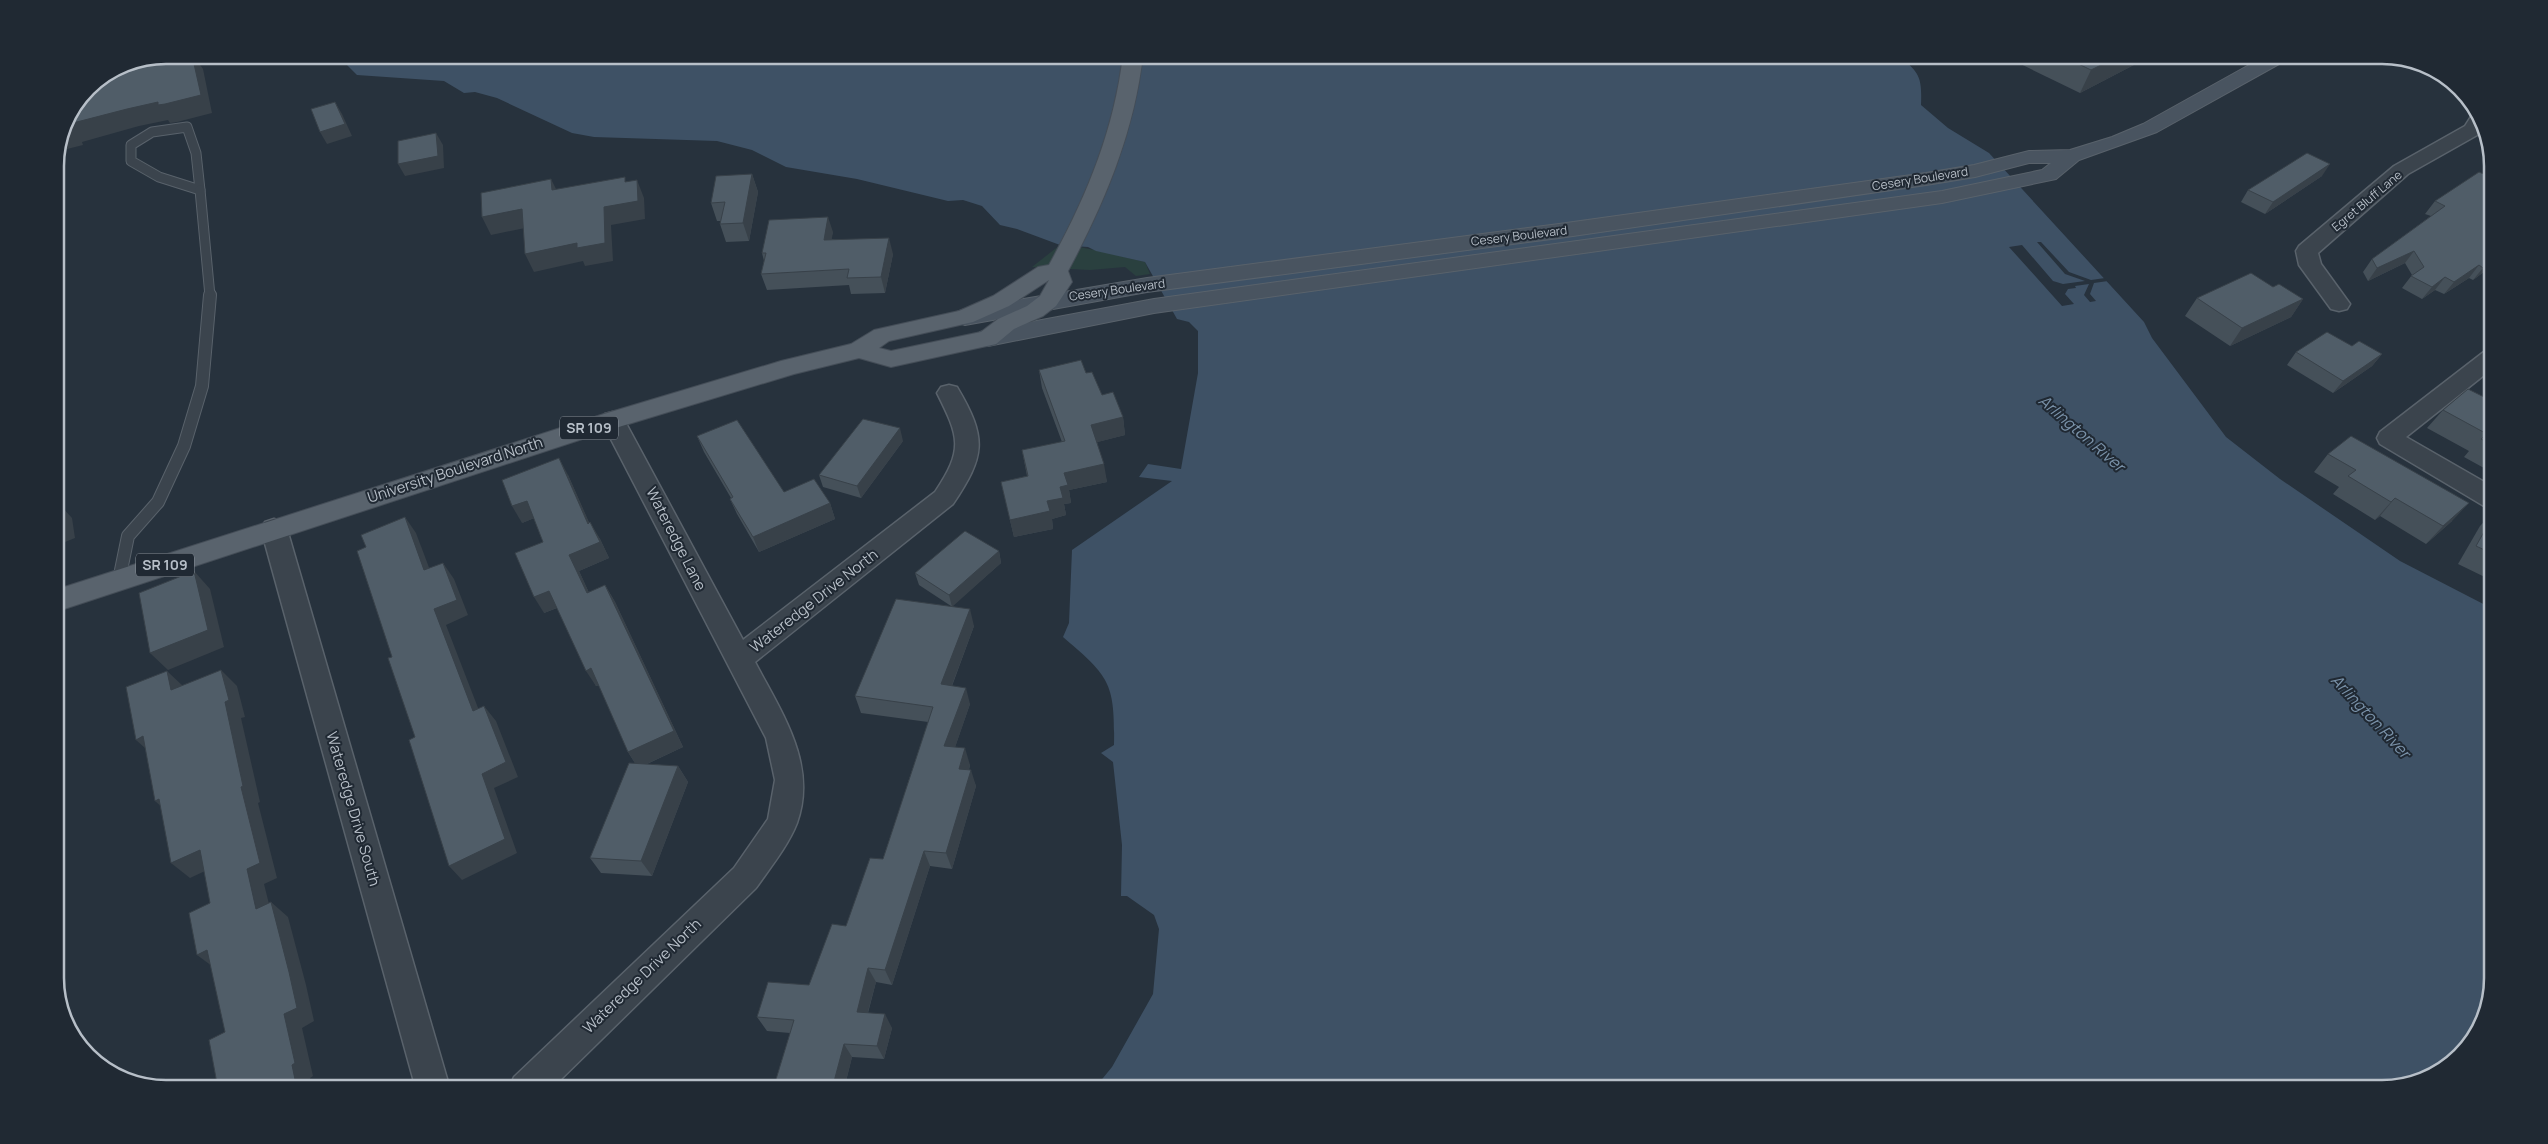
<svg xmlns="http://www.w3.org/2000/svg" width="2548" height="1144" viewBox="0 0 2548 1144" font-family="Manrope,sans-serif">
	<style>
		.green { fill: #2a403f }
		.water { fill: #3e5165 }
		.pier { fill: #27323d }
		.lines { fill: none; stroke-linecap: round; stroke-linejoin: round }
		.lane-far1-casing { stroke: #59626b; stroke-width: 11 }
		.lane-casing { stroke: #59626b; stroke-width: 14 }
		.street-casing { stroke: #59626b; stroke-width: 3 }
		.secondary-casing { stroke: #59626b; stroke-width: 2 }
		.primary-casing { stroke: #444d57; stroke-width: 2 }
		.lane-far1 { stroke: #3b444d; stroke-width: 9 }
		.lane { stroke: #3b444d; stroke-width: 12 }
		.street { fill: #3b444d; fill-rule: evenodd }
		.secondary { fill: #495460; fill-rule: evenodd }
		.primary { fill: #59636d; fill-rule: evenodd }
		.wall { fill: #455059 }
		.shaded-wall { fill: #384149 }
		.building { fill: #505d68; stroke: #384149 }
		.labels { text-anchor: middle; stroke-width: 4; stroke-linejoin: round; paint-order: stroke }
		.far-street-label { font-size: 12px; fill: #b7bfc8; stroke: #202933 }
		.shield { fill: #202933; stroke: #8a929b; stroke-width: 1 }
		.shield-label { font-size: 14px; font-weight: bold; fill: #b7bfc8 }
		.street-label { font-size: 15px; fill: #b7bfc8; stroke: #202933 }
		.water-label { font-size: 16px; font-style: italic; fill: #7a92a9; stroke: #202933 }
		.rim { fill: none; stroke: #b7bfc8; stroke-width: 2.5 }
	</style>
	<rect width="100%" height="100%" fill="#27323d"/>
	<path class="green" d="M1060 245C1089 247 1116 255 1145 262L1150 274 1136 276 1125 267 1090 270 1032 267Z"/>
	<path class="water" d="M316 55H1898C1920 73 1922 77 1921 105L1948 128 1989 153 2144 322 2152 338 2226 437 2280 479 2400 561 2493 609V979L2484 1021 2444 1070 2383 1089H1094L1112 1067 1153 994 1159 929 1154 915 1127 896H1121L1122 845 1113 762 1101 753 1114 745C1115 683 1110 677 1063 637L1069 623 1072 550 1172 481 1139 477 1148 464 1181 469 1198 373V331L1189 322 1177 319 1145 262 1096 251 1088 247 1060 245 1017 229 1000 225 982 206 963 200 948 201 857 179 786 167 752 150 717 141 594 137 572 133 497 98 475 92 464 93 444 81 357 75 344 62Z"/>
	<polygon class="pier" points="2037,242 2041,242 2069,272 2091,280 2105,278 2108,281 2094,283 2090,294 2096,301 2090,302 2084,295 2089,284 2075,286 2076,288 2068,289 2065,294 2074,304 2062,306 2009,247 2022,245 2053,281 2063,284 2085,281 2065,274"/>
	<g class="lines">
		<g class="lane-far1-casing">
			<g id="lane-far1">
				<polyline points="2260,55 2272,60"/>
				<polygon points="187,127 196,153 200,190 159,177 131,161 131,145 152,132"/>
				<polyline points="200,190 210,296"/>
			</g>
		</g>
		<g class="lane-casing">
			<polyline id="lane" points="119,580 128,536 158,502 184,446 202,386 210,295"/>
		</g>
		<g class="street-casing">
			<g id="street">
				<polygon points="2413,61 2425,64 2433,70 2428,72 2415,67"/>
				<polygon points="2478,114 2483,129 2479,134 2408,174 2318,253 2321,264 2350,304 2347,309 2339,311 2331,309 2299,265 2296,251 2299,246 2394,166 2465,126 2472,115"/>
				<polygon points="2493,348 2493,368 2406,437 2493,487 2493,508 2484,506 2380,444 2377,438 2380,432 2485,351"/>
				<path d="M949 385 957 387C988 439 985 456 953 504L755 662C781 712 818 764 797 823 788 846 770 868 756 888L551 1089H509L514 1077 734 868 768 819 775 780 766 738 601 420 605 414 613 412 621 414 743 640 935 492C964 449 959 437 937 393L941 387Z"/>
				<polygon points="274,519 283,522 287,529 450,1089 416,1089 261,529 265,522"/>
			</g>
		</g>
		<g class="secondary-casing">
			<polygon id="secondary" points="2267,55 2291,55 2288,59 2157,132 2079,160 2056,179 1942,203 1154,313 988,346 980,344 976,338 980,332 988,330 1154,299 1942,191 2042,170 2051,163 2029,163 1975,177 1926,185 1559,238 1147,292 965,325 957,322 953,317 957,312 965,309 1147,278 1559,224 1926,173 1974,165 2029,151 2070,150 2112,137 2143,124"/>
		</g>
		<g class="primary-casing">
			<path id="primary" d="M1123 55H1143C1134 133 1105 202 1068 271L1072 282 1056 306 1043 316 1014 329 996 344 891 367 859 358 794 374 622 426 55 612V590L604 414 781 361 851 344 874 330 959 311 993 296 1038 267 1049 265C1086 198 1114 131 1123 55ZM1049 280 1040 296 1027 306 998 319 981 332 891 351 879 348 889 341 973 322 1009 306Z"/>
		</g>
		<use href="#lane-far1" class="lane-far1"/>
		<use href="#lane" class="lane"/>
		<use href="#street" class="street"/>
		<use href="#secondary" class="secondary"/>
		<use href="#primary" class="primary"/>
	</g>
	<g class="wall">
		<polygon points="2004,55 2153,55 2080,93 2004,56"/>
		<polygon points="752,174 758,192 749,241 726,242 720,224 720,221 717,221 711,203"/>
		<polygon points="2486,175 2493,265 2473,280 2469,278 2444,294 2435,290 2422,299 2402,288 2412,275 2405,263 2368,281 2363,272 2372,259 2431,216 2425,214 2435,201"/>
		<polygon points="2322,176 2265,214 2241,202 2248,190"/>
		<polygon points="833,232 831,239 893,254 885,293 851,294 849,285 767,290 761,274 764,261 762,253"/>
		<polygon points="2273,287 2303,299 2291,317 2230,346 2185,316 2197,298"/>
		<polygon points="2352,346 2382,354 2372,366 2333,393 2287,365 2296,352"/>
		<polygon points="1039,370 1086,373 1102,395 1123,417 1125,435 1097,442 1107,482 1069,490 1071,503 1064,504 1066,515 1052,519 1053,529 1014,537 1001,482 1027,476 1022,450 1062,442 1042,388"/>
		<polygon points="2493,400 2493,473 2464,457 2469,451 2427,428 2443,410"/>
		<polygon points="697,436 784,492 830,503 835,519 759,552 737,514 730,499 731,498 704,452"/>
		<polygon points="903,441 861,498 823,487 819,475"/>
		<polygon points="2328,454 2452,521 2426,544 2380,516 2375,520 2333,494 2339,487 2314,472"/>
		<polygon points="568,475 589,523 600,539 609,558 579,571 589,593 605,585 615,602 683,747 647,764 678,766 688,782 652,876 601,873 590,858 635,763 628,752 599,685 596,686 557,608 544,613 543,542 534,518 522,523"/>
		<polygon points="2493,512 2493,581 2458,564 2480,526"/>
		<polygon points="999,551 1001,563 952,606 974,626 952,686 970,704 955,747 970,765 969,770 976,786 952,869 930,866 892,985 876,982 868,1013 892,1028 884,1059 852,1057 844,1089 776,1089 774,1086 790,1033 767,1031 757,1017 809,985 846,926 883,859 928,722 861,713 855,696 951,606 919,585 915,573"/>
	</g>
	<g class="shaded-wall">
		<polygon points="192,55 193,55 203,69 212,113 177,122 170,123 168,120 139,126 82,142 83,145 63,150 64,154 56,156 62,129 69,124"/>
		<polygon points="2121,55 2153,55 2080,93 2091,70"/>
		<polygon points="335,102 342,114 352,136 327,144 320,132"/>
		<polygon points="436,133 443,145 444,168 405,176 398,164"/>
		<polygon points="2330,164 2322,176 2265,214 2273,202"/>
		<polygon points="752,174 758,192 749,241 743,223"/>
		<polygon points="551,179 560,197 552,190"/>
		<polygon points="637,180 644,198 645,219 611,225 613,261 585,266 583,261 534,272 525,254 577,243 604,207"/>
		<polygon points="522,209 530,227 491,235 482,217"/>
		<polygon points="828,217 833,232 829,255 824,240"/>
		<polygon points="889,238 893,254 885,293 881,277"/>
		<polygon points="2414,251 2405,263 2368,281 2377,268"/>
		<polygon points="2493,261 2493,265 2473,280 2483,268"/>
		<polygon points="2479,265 2469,278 2444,294 2454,282"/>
		<polygon points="2445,277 2435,290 2422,299 2432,287"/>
		<polygon points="2303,299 2291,317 2230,346 2242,328"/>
		<polygon points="2382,354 2372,366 2333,393 2343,381"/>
		<polygon points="1123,417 1125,435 1094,443 1091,425"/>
		<polygon points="900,428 903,441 861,498 857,486"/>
		<polygon points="559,458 568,475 597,540 588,524"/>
		<polygon points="1104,464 1107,482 1069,490 1071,503 1064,504 1066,515 1052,519 1053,529 1014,537 1010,520 1047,501 1060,487 1064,473"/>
		<polygon points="2395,498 2380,516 2375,520 2391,502"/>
		<polygon points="527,501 537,517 522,523 512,506"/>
		<polygon points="830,503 835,519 759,552 753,537"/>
		<polygon points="2469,503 2452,521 2426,544 2443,526"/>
		<polygon points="61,506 72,518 75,538 55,546 55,529"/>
		<polygon points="405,517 416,533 436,586 424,570"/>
		<polygon points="590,522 600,539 609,558 579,571 597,610 587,593 569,555"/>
		<polygon points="999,551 1001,563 952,607 949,595"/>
		<polygon points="443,563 454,579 468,615 446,625 485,726 473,711 434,609"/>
		<polygon points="194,571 210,589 224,647 168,670 150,653"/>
		<polygon points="605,585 615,602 683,747 638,768 628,752"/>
		<polygon points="549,591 559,607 544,613 534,597"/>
		<polygon points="970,609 974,626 946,701 941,684"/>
		<polygon points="591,668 601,684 596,686 586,671"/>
		<polygon points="221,670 237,686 245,717 241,718 260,802 258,803 277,878 264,884 274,924 256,909 247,869 241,787 225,702"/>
		<polygon points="167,671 184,687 171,690"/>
		<polygon points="966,688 970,704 950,762 944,746"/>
		<polygon points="484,706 496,721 518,777 494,788 517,853 462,880 449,866 482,774"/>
		<polygon points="143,736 154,756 136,740"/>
		<polygon points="965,748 970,765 964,785 959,769"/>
		<polygon points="678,766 688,782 652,876 641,861"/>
		<polygon points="971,770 976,786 952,869 946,853"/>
		<polygon points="159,799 173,817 155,801"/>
		<polygon points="200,850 218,865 190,878 171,863"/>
		<polygon points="924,851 930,866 892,985 885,970"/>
		<polygon points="271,902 288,917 306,985 314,1021 302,1028 313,1076 310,1078 313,1089 297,1089 292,1065 284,1014"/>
		<polygon points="207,950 216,969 197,955"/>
		<polygon points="868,968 876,982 864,1026 857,1012"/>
		<polygon points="885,1014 892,1028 884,1059 877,1046"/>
		<polygon points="844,1044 852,1057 844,1089 832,1089"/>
	</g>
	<g class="building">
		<polygon points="180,55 192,55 201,95 165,104 158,105 158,102 127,109 69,124 69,127 62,129 64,123 88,87 106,75"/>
		<polygon points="2060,55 2121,55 2091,70"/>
		<polygon points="335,102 345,124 320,132 311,109"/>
		<polygon points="436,133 438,156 398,164 398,141"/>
		<polygon points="2307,153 2330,164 2273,202 2248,190"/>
		<polygon points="2493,170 2493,261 2483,268 2479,265 2454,282 2445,277 2432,287 2411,276 2424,267 2414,251 2377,268 2372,259 2445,206 2435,201 2479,172 2486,175"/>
		<polygon points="752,174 743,223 720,224 725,202 711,203 716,176"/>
		<polygon points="625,177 625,182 637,180 638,201 604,207 605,243 577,248 577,243 525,254 522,209 482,217 481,193 551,179 552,190"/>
		<polygon points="828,217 824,240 889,238 881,277 847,278 849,269 761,274 766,253 762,253 769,220"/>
		<polygon points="2251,273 2273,287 2279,284 2303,299 2242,328 2197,298"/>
		<polygon points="2327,332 2352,346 2359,341 2382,354 2343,381 2296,352"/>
		<polygon points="1081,360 1086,373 1092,372 1102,395 1113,392 1123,417 1091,425 1104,464 1064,473 1068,485 1060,487 1063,498 1047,501 1050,511 1010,520 1001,482 1028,476 1022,450 1065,441 1039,370"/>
		<polygon points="2468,389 2492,401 2493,400 2493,445 2481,439 2487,434 2443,410"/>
		<polygon points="863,419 900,428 857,486 819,475"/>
		<polygon points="737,420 784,492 814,479 830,503 753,537 730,499 733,497 697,436"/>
		<polygon points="2351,436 2469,503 2443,526 2395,498 2391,502 2348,476 2356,470 2328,454"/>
		<polygon points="559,458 588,524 590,522 600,542 569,555 587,593 605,585 674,731 628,752 591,668 586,671 549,591 534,597 515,553 543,542 527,501 512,506 502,480"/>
		<polygon points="61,506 64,526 55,529 55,508"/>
		<polygon points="2493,516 2493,554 2476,546"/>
		<polygon points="405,517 424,570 443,563 457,600 434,609 473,711 484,706 506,762 482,774 505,839 449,866 409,740 415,737 388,658 392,657 357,551 366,547 361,535"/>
		<polygon points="965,531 999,551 949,595 915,573"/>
		<polygon points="194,571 208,630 150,653 139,593"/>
		<polygon points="896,599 970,609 941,684 966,688 944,746 965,748 959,769 971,770 946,853 924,851 885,970 868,968 857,1012 885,1014 877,1046 844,1044 832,1089 812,1089 774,1086 794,1020 757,1017 768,982 809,985 832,924 846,926 870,858 883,859 933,707 855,696"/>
		<polygon points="221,670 229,700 225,702 243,786 241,787 260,863 247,869 256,909 271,902 289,972 297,1008 284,1014 295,1063 292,1065 297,1089 218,1089 209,1040 225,1032 207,950 197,955 189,913 210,903 200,850 171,863 159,799 155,801 143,736 136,740 126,687 167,671 171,690"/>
		<polygon points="629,763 678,766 641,861 590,858"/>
	</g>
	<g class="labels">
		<g class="far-street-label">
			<text transform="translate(1920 179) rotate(-9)" y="4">Cesery Boulevard</text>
			<text transform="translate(2367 201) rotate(-40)" y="4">Egret Bluff Lane</text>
			<text transform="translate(1519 236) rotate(-7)" y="4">Cesery Boulevard</text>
			<text transform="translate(1117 290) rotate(-8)" y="4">Cesery Boulevard</text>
		</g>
		<g class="shield">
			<rect x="560" y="416.5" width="58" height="23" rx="4"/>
			<rect x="136" y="553.5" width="58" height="23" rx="4"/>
		</g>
		<g class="shield-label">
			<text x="589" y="433">SR 109</text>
			<text x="165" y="570">SR 109</text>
		</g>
		<g class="street-label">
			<text transform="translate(455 470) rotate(-18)" y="5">University Boulevard North</text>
			<text transform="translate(676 539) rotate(63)" y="5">Wateredge Lane</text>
			<text transform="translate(814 601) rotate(-38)" y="5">Wateredge Drive North</text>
			<text transform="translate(353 809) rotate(74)" y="5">Wateredge Drive South</text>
			<text transform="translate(642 976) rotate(-44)" y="5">Wateredge Drive North</text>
		</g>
		<g class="water-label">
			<text transform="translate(2082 433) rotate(41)" y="6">Arlington River</text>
			<text transform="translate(2371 716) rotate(47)" y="6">Arlington River</text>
		</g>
	</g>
	<path d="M0 0H2548V1144H0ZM166 64H2382A102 102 0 0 1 2484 166V978A102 102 0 0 1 2382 1080H166A102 102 0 0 1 64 978V166A102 102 0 0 1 166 64Z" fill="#202933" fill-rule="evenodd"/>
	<path class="rim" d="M166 64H2382A102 102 0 0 1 2484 166V978A102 102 0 0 1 2382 1080H166A102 102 0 0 1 64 978V166A102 102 0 0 1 166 64Z"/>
</svg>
